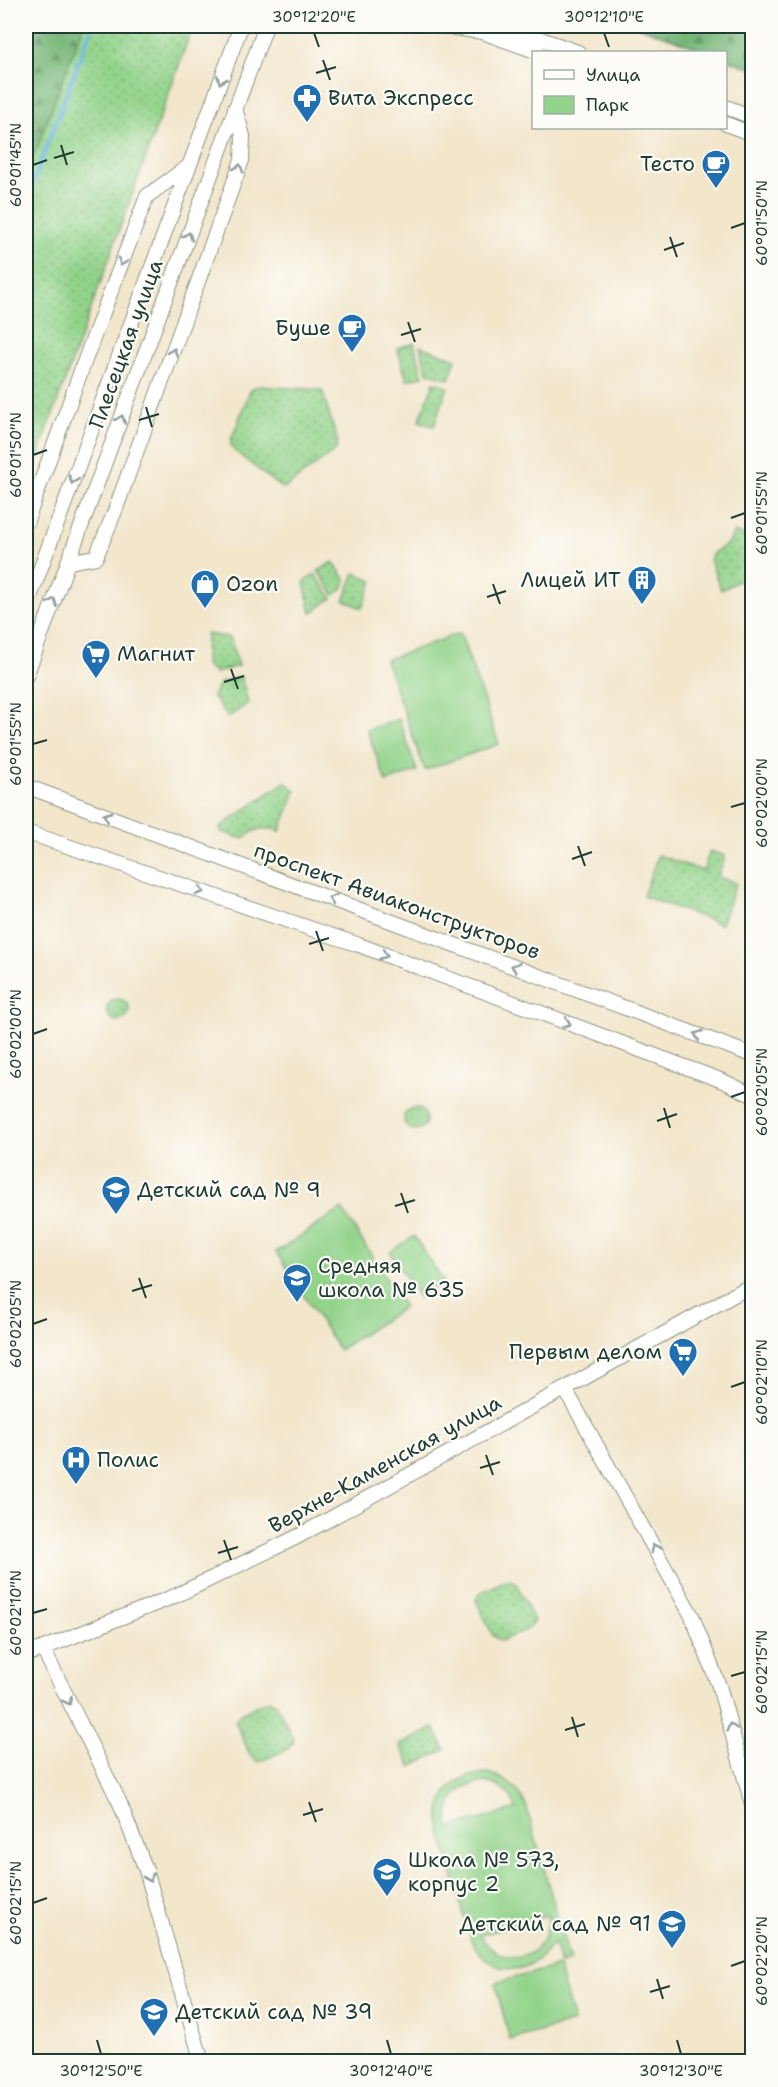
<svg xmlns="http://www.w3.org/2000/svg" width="778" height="2087" viewBox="0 0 778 2087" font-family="'Shantell Sans',sans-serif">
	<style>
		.green { fill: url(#green-dots); stroke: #58885f; stroke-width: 1.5 }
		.forest { fill: url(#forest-firs); stroke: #4a7955; stroke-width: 1.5 }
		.pitch { fill: #92d38a; stroke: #58885f; stroke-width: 1.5; fill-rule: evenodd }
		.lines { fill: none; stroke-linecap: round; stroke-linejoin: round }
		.stream { stroke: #6bb6e3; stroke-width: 4 }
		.street-casing { stroke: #889280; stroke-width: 16 }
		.street { stroke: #fff; stroke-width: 14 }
		.oneway { stroke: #8f9e9a }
		.ticks { fill: none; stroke: #1f3d34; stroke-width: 2 }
		.labels { text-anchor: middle; stroke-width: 4.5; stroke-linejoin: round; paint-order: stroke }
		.poi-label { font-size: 21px; fill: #1f3d34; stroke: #fdfcf7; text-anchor: start }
		.street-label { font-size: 21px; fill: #1f3d34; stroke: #fdfcf7 }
		.neatline { fill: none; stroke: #1f3d34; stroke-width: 2 }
		.ticks-label { font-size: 15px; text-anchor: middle; fill: #1f3d34 }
	</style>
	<defs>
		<pattern id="green-dots" width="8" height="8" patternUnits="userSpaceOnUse" patternTransform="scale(1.5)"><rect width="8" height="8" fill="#92d38a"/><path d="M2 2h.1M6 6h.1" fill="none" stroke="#77ac72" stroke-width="1.8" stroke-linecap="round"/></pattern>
		<pattern id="forest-firs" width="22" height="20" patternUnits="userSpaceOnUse" patternTransform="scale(1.5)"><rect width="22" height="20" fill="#75b576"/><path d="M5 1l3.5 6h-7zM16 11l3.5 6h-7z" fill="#5f9462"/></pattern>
	</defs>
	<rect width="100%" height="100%" fill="#fdfcf7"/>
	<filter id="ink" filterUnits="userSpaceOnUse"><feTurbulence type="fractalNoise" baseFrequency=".0167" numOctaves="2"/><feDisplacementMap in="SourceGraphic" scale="12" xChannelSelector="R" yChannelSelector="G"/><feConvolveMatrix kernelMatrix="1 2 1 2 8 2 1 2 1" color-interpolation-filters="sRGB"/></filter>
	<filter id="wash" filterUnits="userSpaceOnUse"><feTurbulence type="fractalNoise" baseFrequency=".008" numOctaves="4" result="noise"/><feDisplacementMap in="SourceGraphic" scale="24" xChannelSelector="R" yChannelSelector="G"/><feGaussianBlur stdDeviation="1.35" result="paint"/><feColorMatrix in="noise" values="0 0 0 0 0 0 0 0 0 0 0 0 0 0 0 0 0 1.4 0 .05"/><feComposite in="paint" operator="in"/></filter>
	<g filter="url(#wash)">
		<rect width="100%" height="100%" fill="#f2e6cb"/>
		<g class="green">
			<polygon points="83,26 193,26 26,489 26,462 29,462 30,455 26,456 26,342 31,339 29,336 26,338 26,176"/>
			<polygon points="414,343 423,376 407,380 397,348"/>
			<polygon points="420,346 456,359 449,379 427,372"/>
			<polygon points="434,382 448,387 434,426 419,421"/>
			<polygon points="259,386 322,390 338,443 335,451 285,488 280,487 235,451 231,445 231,440 249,393 253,388"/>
			<polygon points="734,532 748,537 748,544 752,546 752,574 721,590 710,560 713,553 729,543"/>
			<polygon points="333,562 346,580 342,589 334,595 318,571"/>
			<polygon points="355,573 373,581 362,608 344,600"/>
			<polygon points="315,574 332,598 311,613 304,582"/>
			<polygon points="206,634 228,637 231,640 238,666 215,673 205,665"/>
			<polygon points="241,676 248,703 228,718 213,697 219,683"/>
			<path d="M285 782 296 791 280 831C265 826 255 828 243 839L221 832 220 827Z"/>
			<polygon points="710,851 725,856 718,877 736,883 721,924 643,896 658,855 703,871"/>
			<circle cx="118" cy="1010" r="11"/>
			<circle cx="415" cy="1119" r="11"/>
			<polygon points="509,1579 517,1584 534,1621 528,1629 501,1641 493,1636 476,1600 481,1592"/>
			<polygon points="269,1700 277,1705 294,1741 288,1749 259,1762 251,1757 235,1721 240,1713"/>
			<polygon points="434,1728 445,1750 411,1767 400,1745"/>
		</g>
		<g class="forest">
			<polygon points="26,26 83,26 26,176"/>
			<polygon points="637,26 752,26 752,69 726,59 726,52 708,52"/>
		</g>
		<g class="pitch">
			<polygon points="460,633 499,744 425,770 385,660"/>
			<polygon points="399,719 417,771 386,782 367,730"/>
			<polygon points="342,1209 404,1307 339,1350 276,1252"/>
			<polygon points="414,1236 444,1282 419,1298 390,1252"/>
			<path d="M488 1773C507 1779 516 1787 526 1805L570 1961 560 1964 554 1942C529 1978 493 1979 471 1940L440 1829C437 1793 452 1776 488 1773ZM487 1782C503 1787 511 1794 517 1809L449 1828C445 1799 459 1784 487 1782ZM548 1915C550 1960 502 1973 480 1935Z"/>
			<polygon points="558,1966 574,2022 510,2040 495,1983"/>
		</g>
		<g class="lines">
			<polyline class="stream" points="26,202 92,26"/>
		</g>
	</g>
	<g filter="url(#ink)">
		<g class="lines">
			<g class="street-casing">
				<g id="street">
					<polyline points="441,26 482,32 538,52"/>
					<polyline points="504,26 578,52"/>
					<polyline points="726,107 752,117"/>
					<polyline points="726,124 752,134"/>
					<polyline points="26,523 85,360 147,196 189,166"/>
					<polyline points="68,562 96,557 115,511 242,160 243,136 235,108"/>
					<polyline points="26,608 241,26"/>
					<polyline points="26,676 266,26"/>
					<polyline points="26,786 752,1055"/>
					<polyline points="26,832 359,945 723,1081 752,1095"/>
					<polyline points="565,1389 692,1616 719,1686 752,1804"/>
					<polyline points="43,1649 119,1801 146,1870 202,2062"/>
					<polyline points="26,1655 175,1596 297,1537 752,1285"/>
				</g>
			</g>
			<use href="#street" class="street"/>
		</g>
		<defs><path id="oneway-chevron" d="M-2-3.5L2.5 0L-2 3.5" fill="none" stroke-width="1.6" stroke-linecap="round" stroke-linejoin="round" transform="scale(1.5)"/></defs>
		<g class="oneway">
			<use href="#oneway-chevron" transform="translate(221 80) rotate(111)"/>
			<use href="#oneway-chevron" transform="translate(239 168) rotate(-72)"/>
			<use href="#oneway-chevron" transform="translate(188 236) rotate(-70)"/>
			<use href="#oneway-chevron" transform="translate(122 262) rotate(111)"/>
			<use href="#oneway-chevron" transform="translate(173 352) rotate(-70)"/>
			<use href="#oneway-chevron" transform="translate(121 419) rotate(-70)"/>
			<use href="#oneway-chevron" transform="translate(73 480) rotate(110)"/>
			<use href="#oneway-chevron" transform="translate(53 602) rotate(-69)"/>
			<use href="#oneway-chevron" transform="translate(107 816) rotate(-160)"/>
			<use href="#oneway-chevron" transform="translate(200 891) rotate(19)"/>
			<use href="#oneway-chevron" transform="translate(332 899) rotate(-160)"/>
			<use href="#oneway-chevron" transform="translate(384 955) rotate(20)"/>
			<use href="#oneway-chevron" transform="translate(515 967) rotate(-160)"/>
			<use href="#oneway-chevron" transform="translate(567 1023) rotate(20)"/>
			<use href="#oneway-chevron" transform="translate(698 1035) rotate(-160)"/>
			<use href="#oneway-chevron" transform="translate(655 1548) rotate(-119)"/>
			<use href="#oneway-chevron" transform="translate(68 1701) rotate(63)"/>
			<use href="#oneway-chevron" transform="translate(731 1727) rotate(-106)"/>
			<use href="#oneway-chevron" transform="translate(149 1878) rotate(71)"/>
		</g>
	</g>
	<path class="ticks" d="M314 33 319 47M604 33 609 47M323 60 330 80M316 73 336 67M61 145 67 165M54 158 74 152M33 165 47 160M731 228 745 223M670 237 677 257M664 250 684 243M408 322 415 342M401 335 421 329M146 407 152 427M139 420 159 414M33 455 47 450M731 518 745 513M493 584 500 604M487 597 506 591M231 669 238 689M224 682 244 676M33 744 47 740M731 807 745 803M578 846 585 866M572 859 592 852M316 931 323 951M309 944 329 938M33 1034 47 1029M731 1097 745 1092M664 1108 670 1128M657 1121 677 1114M401 1193 408 1213M395 1206 415 1200M139 1278 146 1298M132 1291 152 1285M33 1324 47 1319M731 1387 745 1382M486 1455 493 1475M480 1468 500 1462M224 1540 231 1560M218 1553 238 1547M33 1613 47 1609M731 1676 745 1672M572 1717 578 1737M565 1730 585 1724M309 1802 316 1822M303 1815 323 1809M33 1903 47 1898M731 1966 745 1961M657 1979 663 1999M650 1992 670 1986M97 2040 101 2054M387 2040 391 2054M677 2040 681 2054"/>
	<defs>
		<g id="pharmacy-pin" transform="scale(1.5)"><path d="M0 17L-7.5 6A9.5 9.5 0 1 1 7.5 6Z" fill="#1f6fb2" stroke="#fdfcf7"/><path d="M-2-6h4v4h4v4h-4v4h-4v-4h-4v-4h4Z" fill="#fff"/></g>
		<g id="cafe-pin" transform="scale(1.5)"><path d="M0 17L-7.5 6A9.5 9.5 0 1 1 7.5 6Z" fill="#1f6fb2" stroke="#fdfcf7"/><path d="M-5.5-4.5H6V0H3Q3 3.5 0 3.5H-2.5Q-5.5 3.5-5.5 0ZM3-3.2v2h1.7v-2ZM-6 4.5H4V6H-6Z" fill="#fff"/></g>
		<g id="building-pin" transform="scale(1.5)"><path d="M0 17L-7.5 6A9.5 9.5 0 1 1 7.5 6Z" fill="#1f6fb2" stroke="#fdfcf7"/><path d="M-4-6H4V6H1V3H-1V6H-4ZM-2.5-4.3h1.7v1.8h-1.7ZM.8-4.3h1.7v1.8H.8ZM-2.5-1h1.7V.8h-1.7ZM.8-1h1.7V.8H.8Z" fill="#fff"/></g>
		<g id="shop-pin" transform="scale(1.5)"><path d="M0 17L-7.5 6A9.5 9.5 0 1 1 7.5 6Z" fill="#1f6fb2" stroke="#fdfcf7"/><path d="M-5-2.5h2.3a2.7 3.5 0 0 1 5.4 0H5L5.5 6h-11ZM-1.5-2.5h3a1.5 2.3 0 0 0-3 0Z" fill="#fff"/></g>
		<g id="supermarket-pin" transform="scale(1.5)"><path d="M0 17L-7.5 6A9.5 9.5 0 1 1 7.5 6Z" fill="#1f6fb2" stroke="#fdfcf7"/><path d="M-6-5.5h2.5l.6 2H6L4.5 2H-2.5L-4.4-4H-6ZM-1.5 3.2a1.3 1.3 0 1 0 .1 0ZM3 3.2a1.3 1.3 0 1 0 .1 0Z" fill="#fff"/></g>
		<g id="school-pin" transform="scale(1.5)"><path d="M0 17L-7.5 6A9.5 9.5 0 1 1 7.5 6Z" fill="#1f6fb2" stroke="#fdfcf7"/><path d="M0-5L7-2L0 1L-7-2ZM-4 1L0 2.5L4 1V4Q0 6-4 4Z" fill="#fff"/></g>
		<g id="hospital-pin" transform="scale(1.5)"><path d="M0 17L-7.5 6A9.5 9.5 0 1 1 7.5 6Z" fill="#1f6fb2" stroke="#fdfcf7"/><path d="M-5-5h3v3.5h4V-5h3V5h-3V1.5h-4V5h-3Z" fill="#fff"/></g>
	</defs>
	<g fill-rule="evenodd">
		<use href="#pharmacy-pin" x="307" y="98"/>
		<use href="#cafe-pin" x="716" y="164"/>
		<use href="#cafe-pin" x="352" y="328"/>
		<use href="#building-pin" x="642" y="580"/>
		<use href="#shop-pin" x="205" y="584"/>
		<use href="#supermarket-pin" x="96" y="654"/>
		<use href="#school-pin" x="116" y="1190"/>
		<use href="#school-pin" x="297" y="1278"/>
		<use href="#supermarket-pin" x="683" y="1352"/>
		<use href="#hospital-pin" x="76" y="1460"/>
		<use href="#school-pin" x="387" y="1872"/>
		<use href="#school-pin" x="672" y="1924"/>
		<use href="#school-pin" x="154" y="2012"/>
	</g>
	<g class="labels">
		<g class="poi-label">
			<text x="328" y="105">Вита Экспресс</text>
			<text x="695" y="171" text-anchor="end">Тесто</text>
			<text x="331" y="335" text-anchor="end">Буше</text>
			<text x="621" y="587" text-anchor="end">Лицей ИТ</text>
			<text x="226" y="591">Ozon</text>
			<text x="117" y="661">Магнит</text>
			<text x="137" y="1197">Детский сад № 9</text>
			<text x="318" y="1273">Средняя<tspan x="318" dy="24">школа № 635</tspan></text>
			<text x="662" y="1359" text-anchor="end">Первым делом</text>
			<text x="97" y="1467">Полис</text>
			<text x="408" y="1867">Школа № 573,<tspan x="408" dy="24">корпус 2</tspan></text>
			<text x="651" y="1931" text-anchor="end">Детский сад № 91</text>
			<text x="175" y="2019">Детский сад № 39</text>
		</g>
		<g class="street-label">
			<text transform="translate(126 344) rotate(-70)" y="7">Плесецкая улица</text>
			<text transform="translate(397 901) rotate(20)" y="7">проспект Авиаконструкторов</text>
			<text transform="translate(385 1464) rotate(-29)" y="7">Верхне-Каменская улица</text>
		</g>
	</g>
	<rect width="778" height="2087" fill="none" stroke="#fdfcf7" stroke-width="66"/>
	<rect x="532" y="51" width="195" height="78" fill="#fdfcf7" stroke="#a4b0a9" stroke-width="1.5"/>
	<rect x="544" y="70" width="30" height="9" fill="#ffffff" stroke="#a4b0a9" stroke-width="1.5"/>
	<text x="586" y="81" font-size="18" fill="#1f3d34">Улица</text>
	<rect x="544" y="96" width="30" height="18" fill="#92d38a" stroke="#a4b0a9" stroke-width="1.5"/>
	<text x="586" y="111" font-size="18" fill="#1f3d34">Парк</text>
	<rect x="33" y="33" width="712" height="2021" class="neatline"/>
	<g class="ticks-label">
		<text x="314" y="22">30°12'20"E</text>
		<text x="604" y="22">30°12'10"E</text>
		<text transform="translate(16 165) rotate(-90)" y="5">60°01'45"N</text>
		<text transform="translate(762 223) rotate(-90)" y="5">60°01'50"N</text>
		<text transform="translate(16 455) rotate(-90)" y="5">60°01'50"N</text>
		<text transform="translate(762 513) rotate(-90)" y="5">60°01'55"N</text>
		<text transform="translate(16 744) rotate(-90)" y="5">60°01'55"N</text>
		<text transform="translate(762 803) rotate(-90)" y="5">60°02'00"N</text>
		<text transform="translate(16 1034) rotate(-90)" y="5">60°02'00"N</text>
		<text transform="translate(762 1092) rotate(-90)" y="5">60°02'05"N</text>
		<text transform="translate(16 1324) rotate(-90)" y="5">60°02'05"N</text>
		<text transform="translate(762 1382) rotate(-90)" y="5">60°02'10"N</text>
		<text transform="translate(16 1613) rotate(-90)" y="5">60°02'10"N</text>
		<text transform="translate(762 1672) rotate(-90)" y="5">60°02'15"N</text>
		<text transform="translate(16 1903) rotate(-90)" y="5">60°02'15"N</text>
		<text transform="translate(762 1961) rotate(-90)" y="5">60°02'20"N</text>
		<text x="101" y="2076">30°12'50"E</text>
		<text x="391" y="2076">30°12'40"E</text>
		<text x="681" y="2076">30°12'30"E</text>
	</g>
</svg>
